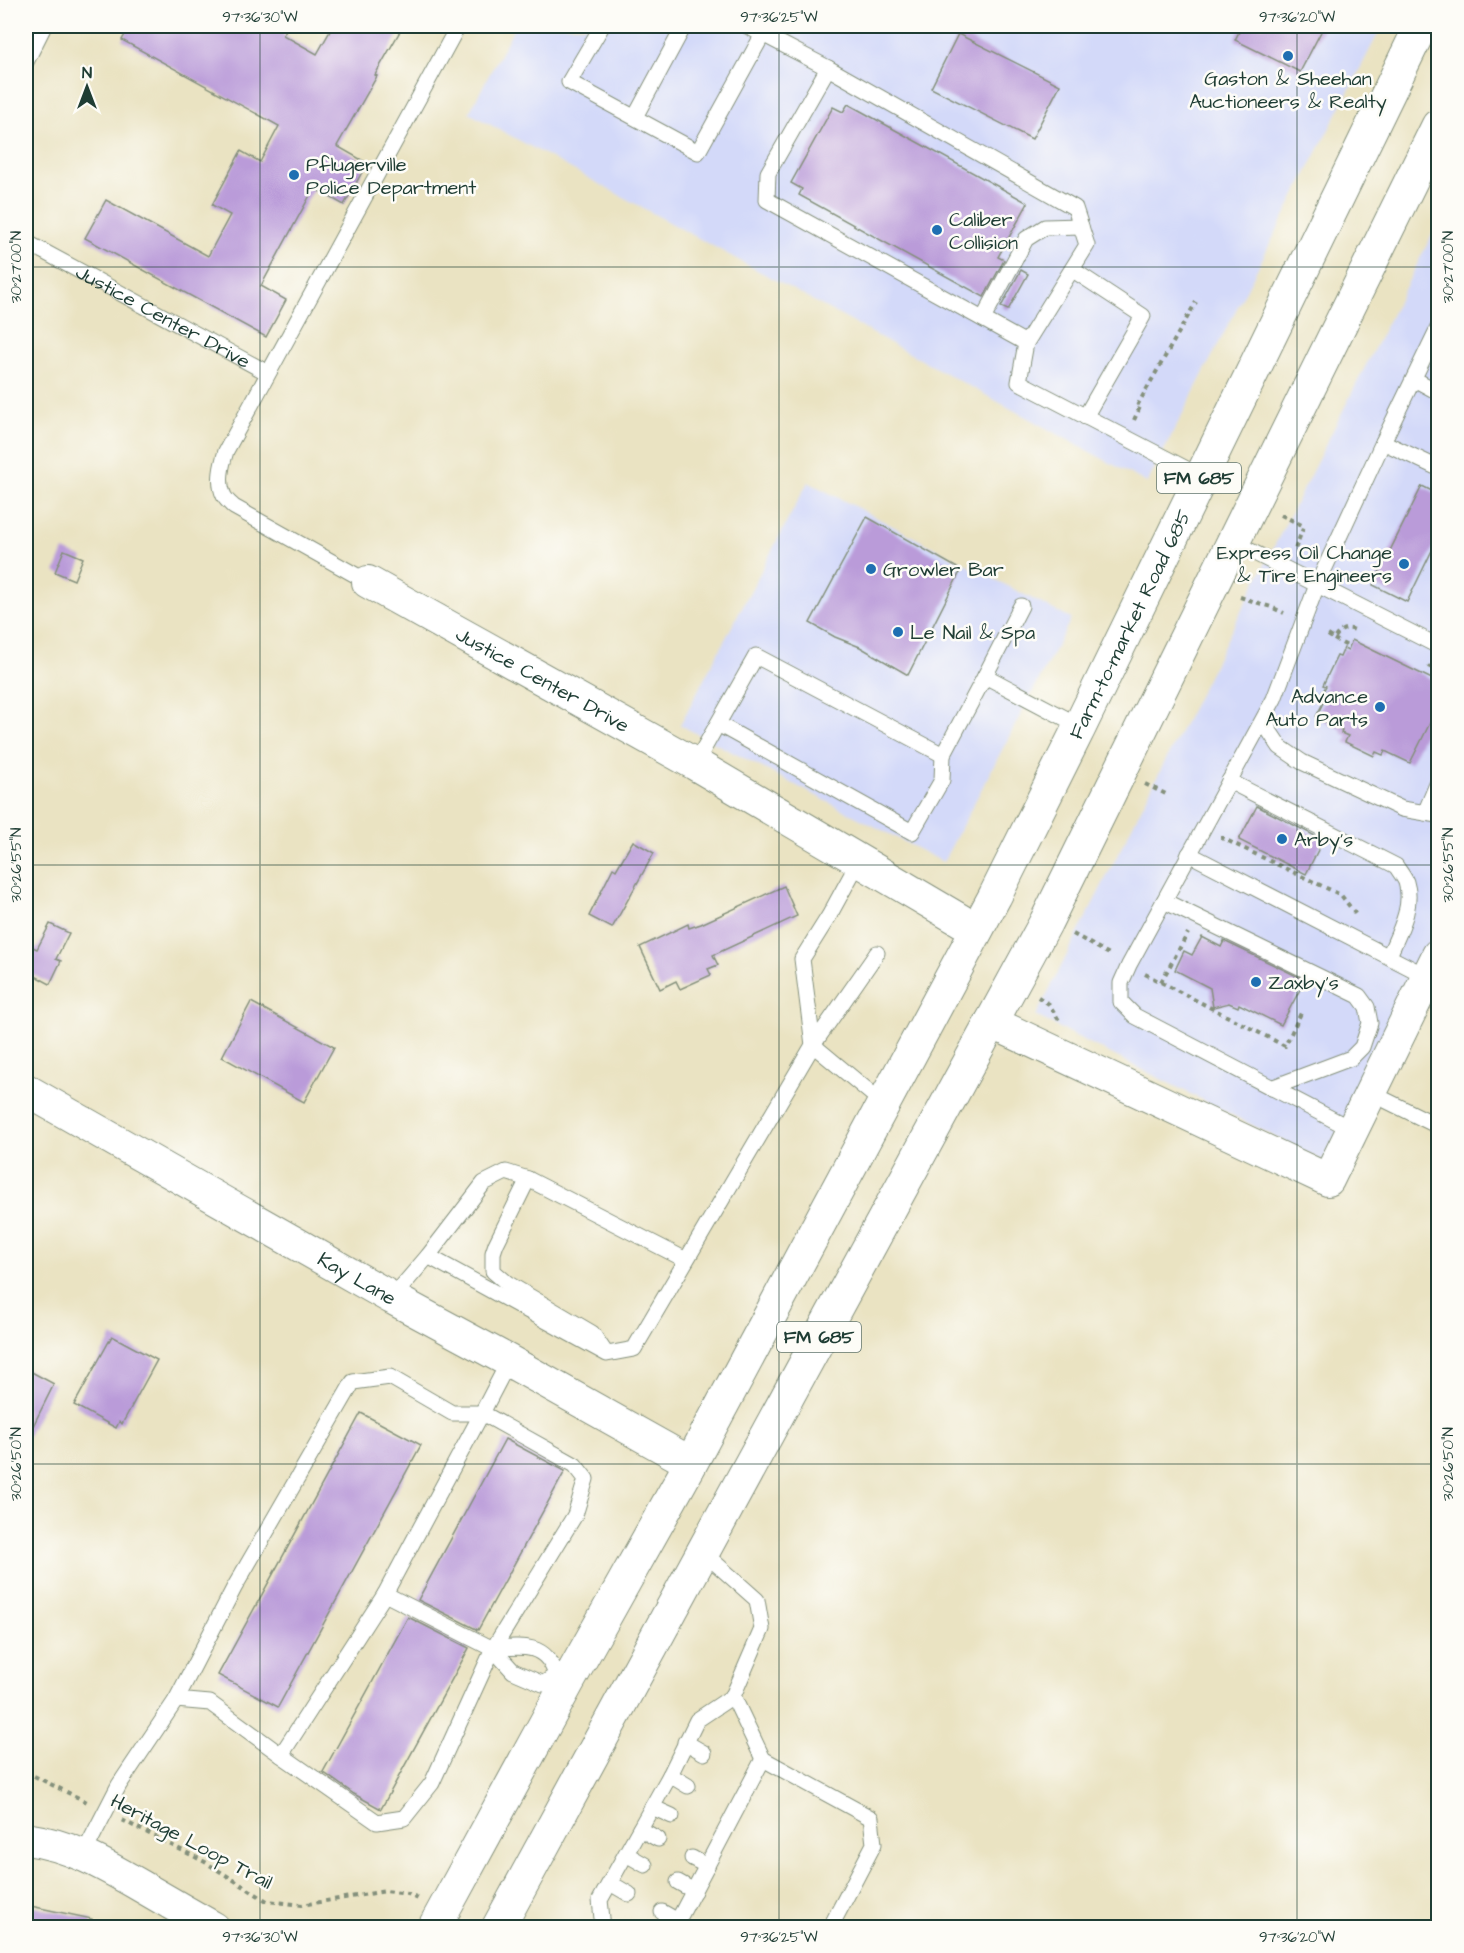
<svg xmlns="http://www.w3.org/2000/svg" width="1464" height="1953" viewBox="0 0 1464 1953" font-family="'Architects Daughter',sans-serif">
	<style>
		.built { fill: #d3d9f9 }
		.building { fill: #ba9bd9 }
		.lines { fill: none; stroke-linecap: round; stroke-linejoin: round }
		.service-casing { stroke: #84907b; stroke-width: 17 }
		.minor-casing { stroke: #84907b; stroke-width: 34 }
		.primary-casing { stroke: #84907b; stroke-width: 35 }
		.path { stroke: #84907b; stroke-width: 4; stroke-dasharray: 4.5 4.5; stroke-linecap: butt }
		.service { stroke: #fff; stroke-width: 15 }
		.minor { stroke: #fff; stroke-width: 32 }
		.primary { stroke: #fff; stroke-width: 33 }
		.ticks { fill: none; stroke: #1f3d34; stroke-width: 1.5; stroke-opacity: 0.45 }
		.poi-dot { fill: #1f6fb2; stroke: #fdfcf7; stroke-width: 2 }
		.labels { text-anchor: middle; stroke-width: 5; stroke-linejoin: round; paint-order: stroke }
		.shield { fill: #fdfcf7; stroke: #62766e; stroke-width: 1.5 }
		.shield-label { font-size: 18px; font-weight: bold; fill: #1f3d34 }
		.poi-label { font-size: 20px; fill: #1f3d34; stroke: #fdfcf7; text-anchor: start }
		.street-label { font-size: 20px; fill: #1f3d34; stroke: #fdfcf7 }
		.neatline { fill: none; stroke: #1f3d34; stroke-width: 2 }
		.ticks-label { font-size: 15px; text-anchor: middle; fill: #1f3d34 }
	</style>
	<rect width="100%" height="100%" fill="#fdfcf7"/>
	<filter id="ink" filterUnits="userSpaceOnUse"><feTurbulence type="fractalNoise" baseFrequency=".0167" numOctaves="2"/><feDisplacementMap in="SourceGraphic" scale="12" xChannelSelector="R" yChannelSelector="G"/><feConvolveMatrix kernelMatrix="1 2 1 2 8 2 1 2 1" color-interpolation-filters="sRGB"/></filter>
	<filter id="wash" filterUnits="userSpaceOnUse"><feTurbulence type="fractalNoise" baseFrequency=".008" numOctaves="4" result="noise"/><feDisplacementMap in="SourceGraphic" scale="24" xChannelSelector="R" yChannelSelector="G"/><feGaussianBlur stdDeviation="1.35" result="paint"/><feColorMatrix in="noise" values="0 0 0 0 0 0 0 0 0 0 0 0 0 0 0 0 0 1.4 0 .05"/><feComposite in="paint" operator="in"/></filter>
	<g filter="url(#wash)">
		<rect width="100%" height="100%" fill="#eae3c2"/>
		<g class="built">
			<polygon points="515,26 1382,26 1147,483 469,113"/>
			<polygon points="1438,223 1438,927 1323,1161 1036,1016"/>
			<polygon points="808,482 1071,619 943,862 680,725"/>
		</g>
		<g id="blocks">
			<g class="building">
				<polygon points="130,26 288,26 283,35 317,54 333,26 403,26 375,75 377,76 337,146 367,163 344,205 314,188 261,286 286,300 266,337 85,238 106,200 208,256 230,215 212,205 241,151 260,162 279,126 122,40"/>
				<polygon points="1242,26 1324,26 1300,72 1235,40"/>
				<polygon points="958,34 1060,85 1032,139 931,88"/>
				<polygon points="848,104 1028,203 998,257 1004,260 984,297 799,195 802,189 791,183 833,107 843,112"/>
				<polygon points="1021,270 1028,274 1008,310 1001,307"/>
				<polygon points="1422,486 1438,494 1438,538 1407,602 1373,585"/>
				<polygon points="867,517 961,570 908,675 860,647 835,637 810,623"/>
				<polygon points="64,550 83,558 74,580 55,572"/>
				<polygon points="1352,640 1438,682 1438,727 1430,723 1410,763 1385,751 1383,755 1376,752 1374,756 1345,742 1348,736 1341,733 1342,730 1316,717 1326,697 1321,695 1326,686 1323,685 1337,656 1340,657 1344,648 1348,650"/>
				<polygon points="1257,806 1323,840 1306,874 1239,840"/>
				<polygon points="633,841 654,853 612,928 589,916 613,868 616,870"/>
				<polygon points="784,886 797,916 713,955 718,965 708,969 711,975 680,989 676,981 660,989 640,947 688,924 689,928 701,924"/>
				<polygon points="50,924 69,933 56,959 61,961 50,984 26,971 26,944 37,949"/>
				<polygon points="1202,937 1221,947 1224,941 1305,980 1281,1025 1239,1004 1238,1007 1229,1003 1213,1007 1210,988 1175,970 1184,951 1192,955"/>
				<polygon points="251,1002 334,1047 304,1102 222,1057"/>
				<polygon points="112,1336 157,1360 122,1424 119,1422 116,1428 74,1405"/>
				<polygon points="26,1369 54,1384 26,1440"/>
				<polygon points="361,1413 421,1445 278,1707 218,1675"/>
				<polygon points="505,1439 565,1471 478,1630 418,1600"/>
				<polygon points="408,1617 469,1648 381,1809 354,1794 323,1772"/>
				<polygon points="26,1905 92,1919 91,1928 26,1928"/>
			</g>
		</g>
	</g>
	<g filter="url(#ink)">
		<use href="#blocks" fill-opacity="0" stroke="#84907b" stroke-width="1.5"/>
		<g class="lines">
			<g class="service-casing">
				<g id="service">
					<polyline points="602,26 569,82 698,152 763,34"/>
					<polyline points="747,26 828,68"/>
					<polyline points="26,62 44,26"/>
					<polyline points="635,117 684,26"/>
					<path id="s1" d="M26 242 268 373"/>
					<polyline points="1073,270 1143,316 1085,417"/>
					<polyline points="983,319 1026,239 1045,227 1081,226"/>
					<polyline points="1026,343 1087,245 1075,208 828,68 768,173 767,200 1026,343 1019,382 1200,476"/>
					<polyline points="1414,379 1438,392"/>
					<polyline points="1383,442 1438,328"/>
					<polyline points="1438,468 1383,442 1317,585 1274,699 1268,710 1268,729 1280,747 1302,762 1402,809 1438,815"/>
					<polyline points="1233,542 1438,646"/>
					<path d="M368 582 234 507C231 504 226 500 224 496 217 482 222 464 226 451L458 26"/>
					<polyline points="985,676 1021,606"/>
					<polyline points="1268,710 1129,965 1121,983 1121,1002 1135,1016 1353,1130"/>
					<polyline points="718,724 912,832 942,780 943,755"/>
					<polyline points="695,764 756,656 943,755 985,676 1080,726"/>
					<path d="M1229 781 1396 866C1399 871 1404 877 1406 882 1414 907 1398 934 1389 956"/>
					<polyline points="1425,813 1438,782"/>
					<polyline points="1189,854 1428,977"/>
					<polyline points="859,861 829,916 802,959 813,1045 884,1104"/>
					<polyline points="1164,901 1359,996 1367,1007 1370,1023 1362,1047 1351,1058 1271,1088"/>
					<polyline points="1371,1093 1438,1126"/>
					<polyline points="528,1179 496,1244 493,1253 493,1271 507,1283 592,1333 605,1352"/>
					<polyline points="428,1256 607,1354 634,1349 813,1045 877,953"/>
					<polyline points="392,1298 428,1256 484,1183 506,1172 528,1179 686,1260"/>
					<polyline points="703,1552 757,1600 762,1629 733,1696 763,1759 871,1818 874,1844 830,1928"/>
					<path d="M493 1649C521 1646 546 1642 556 1675L564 1679"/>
					<polyline points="176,1700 234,1588 353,1382 390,1377 452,1413 482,1413 385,1594"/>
					<polyline points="685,1742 704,1753"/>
					<polyline points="281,1755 377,1822 404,1818 432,1783 493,1649 575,1515 586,1479 575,1465 482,1413 509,1361"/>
					<polyline points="670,1775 688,1786"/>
					<polyline points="652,1807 672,1816"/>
					<polyline points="640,1829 658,1839"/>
					<polyline points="626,1854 645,1865"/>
					<polyline points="83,1855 119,1785 176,1700 210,1703 281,1755 385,1594 493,1649 513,1671 543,1684 556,1675"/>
					<polyline points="692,1858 707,1866"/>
					<polyline points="678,1882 694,1891"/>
					<polyline points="610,1883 629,1894"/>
					<polyline points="662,1912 678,1921"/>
					<polyline points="603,1928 600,1900 670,1775 697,1720 733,1696"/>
					<polyline points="674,1928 763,1759"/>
				</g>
			</g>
			<g class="minor-casing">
				<g id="minor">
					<path id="s2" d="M368 582 695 764 977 930"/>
					<polyline points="991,1022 1328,1180 1438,955"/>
					<path id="s3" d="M26 1090 392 1298 509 1361 691 1463"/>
					<path d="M26 1839C70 1845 103 1864 141 1886 165 1900 189 1914 214 1928"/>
				</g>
			</g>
			<g class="primary-casing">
				<g id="primary">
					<path id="s4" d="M434 1928 568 1682 691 1463 995 896 1080 726 1421 26"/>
					<polyline points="498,1928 1046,922 1438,126"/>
				</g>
			</g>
			<g class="path">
				<polyline points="1134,420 1140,407 1137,406 1196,302"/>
				<polyline points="1281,515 1304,526 1295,549 1296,552"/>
				<polyline points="1240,597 1271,607 1284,613"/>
				<path d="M1328 635 1334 639C1340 629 1347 626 1357 631"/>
				<polyline points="1334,639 1349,647"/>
				<polyline points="1428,666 1438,671"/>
				<polyline points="1145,784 1168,795"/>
				<polyline points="1222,836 1222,838 1341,895 1357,916"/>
				<polyline points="1073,934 1111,955"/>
				<polyline points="1145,974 1285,1046 1302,1011"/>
				<polyline points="1161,982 1188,933"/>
				<polyline points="1038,997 1049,1004 1060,1022"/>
				<polyline points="26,1772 89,1803"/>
				<polyline points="122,1820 205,1862 267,1901 302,1905 386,1891 408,1894 418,1899"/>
			</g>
			<use href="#service" class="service"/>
			<use href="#minor" class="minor"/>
			<use href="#primary" class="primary"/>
		</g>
	</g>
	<path class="ticks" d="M260 26V1928M779 26V1928M1297 26V1928M26 267H1438M26 865H1438M26 1464H1438"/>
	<g class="poi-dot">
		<circle cx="1288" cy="56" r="6"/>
		<circle cx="294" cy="175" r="6"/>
		<circle cx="937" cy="230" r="6"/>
		<circle cx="1404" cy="564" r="6"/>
		<circle cx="871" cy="569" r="6"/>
		<circle cx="898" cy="632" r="6"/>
		<circle cx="1380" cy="707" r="6"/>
		<circle cx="1282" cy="839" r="6"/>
		<circle cx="1256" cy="982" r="6"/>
	</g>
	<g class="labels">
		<g class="shield">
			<rect x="1157" y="463" width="84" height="30" rx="4.5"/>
			<rect x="777" y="1322" width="84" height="30" rx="4.5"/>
		</g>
		<g class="shield-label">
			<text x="1199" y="484">FM 685</text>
			<text x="819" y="1343">FM 685</text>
		</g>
		<g class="poi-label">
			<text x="1288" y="85" text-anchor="middle">Gaston &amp; Sheehan<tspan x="1288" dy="23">Auctioneers &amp; Realty</tspan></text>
			<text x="306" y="171">Pflugerville<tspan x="306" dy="23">Police Department</tspan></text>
			<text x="949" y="226">Caliber<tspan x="949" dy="23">Collision</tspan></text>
			<text x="1392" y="559" text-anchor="end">Express Oil Change<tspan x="1392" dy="23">&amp; Tire Engineers</tspan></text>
			<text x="883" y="576">Growler Bar</text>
			<text x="910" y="639">Le Nail &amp; Spa</text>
			<text x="1368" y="703" text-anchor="end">Advance<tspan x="1368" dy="23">Auto Parts</tspan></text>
			<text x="1294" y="846">Arby's</text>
			<text x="1268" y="989">Zaxby's</text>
		</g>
		<g class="street-label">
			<text dy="7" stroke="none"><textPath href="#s1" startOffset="156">Justice Center Drive</textPath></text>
			<text dy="7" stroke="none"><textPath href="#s4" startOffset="1478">Farm-to-market Road 685</textPath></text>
			<text dy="7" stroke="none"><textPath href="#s2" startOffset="200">Justice Center Drive</textPath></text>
			<text dy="7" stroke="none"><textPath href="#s3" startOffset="381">Kay Lane</textPath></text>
			<text transform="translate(192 1841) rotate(28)" y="7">Heritage Loop Trail</text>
		</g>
	</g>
	<rect width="1464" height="1953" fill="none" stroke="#fdfcf7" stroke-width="66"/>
	<g transform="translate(87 87)" stroke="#fdfcf7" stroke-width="4.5" paint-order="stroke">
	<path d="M0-4.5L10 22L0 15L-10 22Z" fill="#1f3d34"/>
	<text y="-9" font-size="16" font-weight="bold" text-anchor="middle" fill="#1f3d34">N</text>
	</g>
	<rect x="33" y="33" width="1398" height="1887" class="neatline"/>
	<g class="ticks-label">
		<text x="260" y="22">97°36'30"W</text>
		<text x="779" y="22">97°36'25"W</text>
		<text x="1297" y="22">97°36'20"W</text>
		<text transform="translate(16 267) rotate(-90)" y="5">30°27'00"N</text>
		<text transform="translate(1448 267) rotate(-90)" y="5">30°27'00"N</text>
		<text transform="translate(16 865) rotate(-90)" y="5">30°26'55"N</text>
		<text transform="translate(1448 865) rotate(-90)" y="5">30°26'55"N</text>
		<text transform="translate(16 1464) rotate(-90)" y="5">30°26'50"N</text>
		<text transform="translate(1448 1464) rotate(-90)" y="5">30°26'50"N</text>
		<text x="260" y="1942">97°36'30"W</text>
		<text x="779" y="1942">97°36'25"W</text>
		<text x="1297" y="1942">97°36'20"W</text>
	</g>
</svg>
